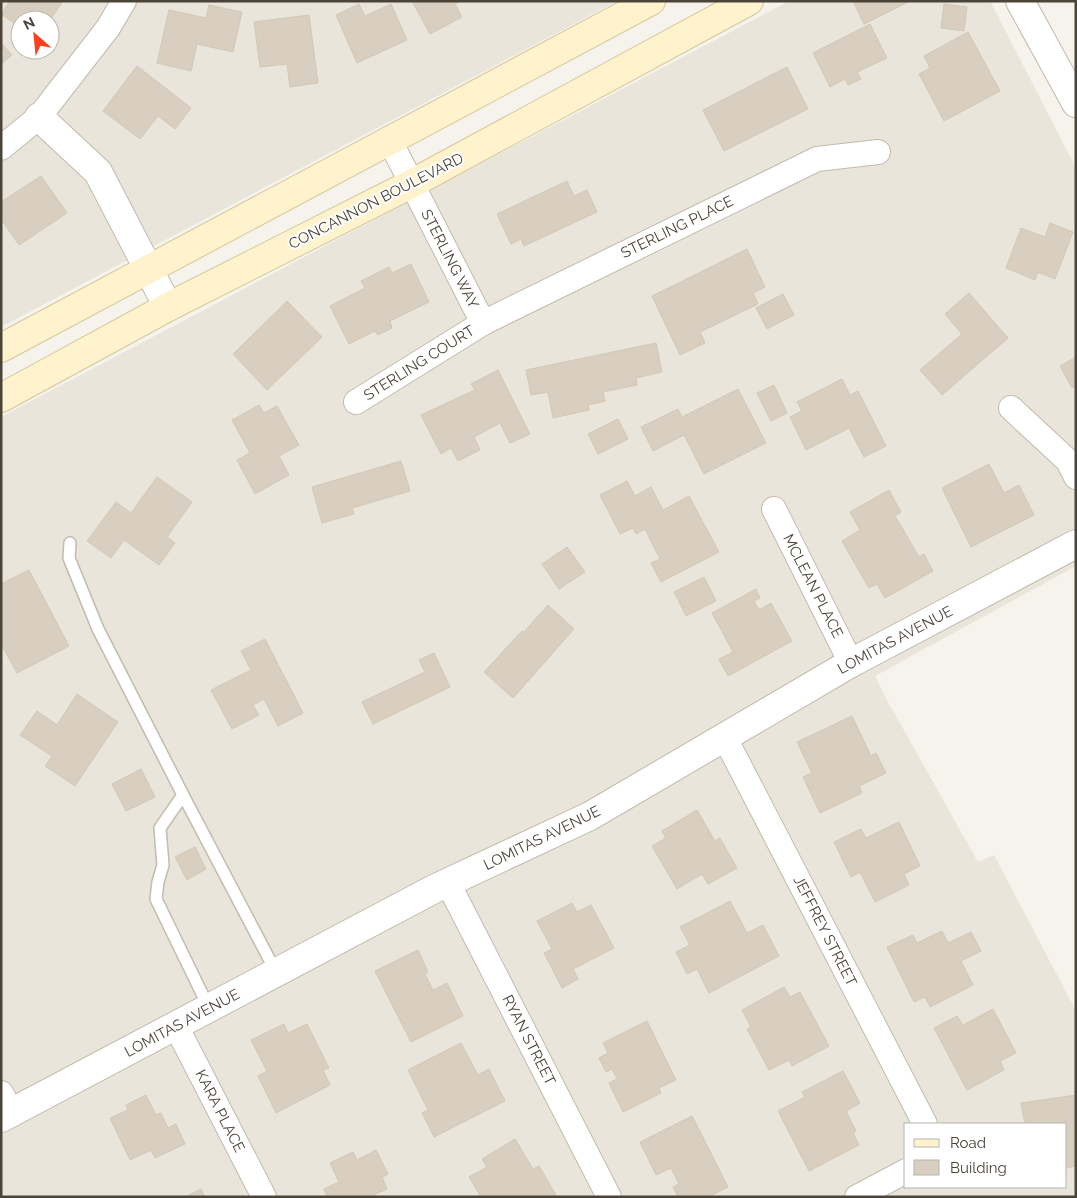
<svg xmlns="http://www.w3.org/2000/svg" width="1077" height="1198" viewBox="0 0 1077 1198" font-family="Raleway,sans-serif">
	<style>
		.residential { fill: #eae5da; fill-rule: evenodd }
		.building { fill: #d8cfc1; stroke: #d3c7b4 }
		.lines { fill: none; stroke-linecap: round; stroke-linejoin: round }
		.service-casing { stroke: #c2bbae; stroke-width: 14 }
		.minor-casing { stroke: #c2bbae; stroke-width: 26 }
		.tertiary-casing { stroke: #c2bbae; stroke-width: 30 }
		.secondary-casing { stroke: #d6c79b; stroke-width: 30 }
		.service { stroke: #fff; stroke-width: 11 }
		.minor { stroke: #fff; stroke-width: 24 }
		.tertiary { stroke: #fff; stroke-width: 28 }
		.secondary { stroke: #fff3cd; stroke-width: 28 }
		.labels { text-anchor: middle; stroke-width: 4; stroke-linejoin: round; paint-order: stroke }
		.street-label { font-size: 15px; fill: #4b4439; stroke: #fff }
	</style>
	<rect width="100%" height="100%" fill="#f6f3ec"/>
	<g class="residential">
		<path d="M1 1H617L1 327ZM20 20H50V50H20Z"/>
		<path d="M789 1H990L1076 168V566L875 676 887 700 978 862 994 855 1076 1011V1197H1V417ZM906 1124H1066V1187H906Z"/>
	</g>
	<g class="building">
		<polygon points="10,1 63,1 50,20 20,20 20,27 1,14"/>
		<polygon points="412,1 460,1 455,4 462,17 430,34"/>
		<polygon points="853,1 908,1 908,2 864,24"/>
		<polygon points="359,4 365,16 391,4 407,40 357,63 336,15"/>
		<polygon points="944,4 967,7 964,31 941,28"/>
		<polygon points="209,5 242,12 233,52 197,44 191,71 157,63 169,10 206,18"/>
		<polygon points="309,15 318,83 290,87 287,64 260,67 254,22"/>
		<polygon points="870,24 887,58 857,72 861,79 848,85 845,79 830,87 813,53"/>
		<polygon points="968,32 1000,91 944,121 919,74 930,68 924,56"/>
		<polygon points="1,43 12,55 1,64"/>
		<polygon points="137,66 191,108 175,129 158,116 140,139 103,111"/>
		<polygon points="787,67 808,109 724,151 703,110"/>
		<polygon points="41,176 67,213 19,245 1,219 1,202"/>
		<polygon points="567,181 574,196 587,190 597,212 524,246 521,239 511,244 497,214"/>
		<polygon points="1050,223 1073,232 1055,279 1038,272 1035,280 1006,268 1021,228 1045,237"/>
		<polygon points="747,249 765,287 753,293 758,304 700,332 705,343 680,355 652,296"/>
		<polygon points="411,264 429,302 390,321 392,328 378,335 375,331 349,344 330,306 365,288 361,281 389,267 392,273"/>
		<polygon points="969,293 1008,338 942,395 920,370 962,334 945,314"/>
		<polygon points="783,294 794,315 767,329 756,308"/>
		<polygon points="287,301 322,337 267,390 233,354"/>
		<polygon points="656,343 662,372 636,378 637,385 603,392 605,401 588,405 589,410 553,418 548,392 531,395 526,370"/>
		<polygon points="1076,357 1076,386 1072,388 1060,366"/>
		<polygon points="498,370 530,434 510,443 500,423 474,437 480,450 458,461 451,448 441,454 421,415 475,390 471,384"/>
		<polygon points="842,379 850,395 858,391 886,446 864,457 849,428 806,450 790,417 802,411 797,402"/>
		<polygon points="774,385 787,413 771,421 757,393"/>
		<polygon points="738,389 766,443 704,474 684,435 653,451 641,427 678,409 682,417"/>
		<polygon points="259,405 264,413 277,406 299,445 279,456 289,475 255,494 237,460 250,453 232,420"/>
		<polygon points="618,419 628,439 598,454 588,434"/>
		<polygon points="401,461 410,491 352,508 354,514 322,523 312,487"/>
		<polygon points="989,464 1004,493 1019,485 1034,515 971,547 942,488"/>
		<polygon points="157,477 192,502 167,537 175,543 159,565 124,540 111,558 87,541 116,502 131,513"/>
		<polygon points="627,481 635,496 651,487 663,510 689,496 719,552 661,582 651,563 660,559 645,529 636,534 633,528 620,534 600,495"/>
		<polygon points="889,490 901,512 895,516 919,557 924,554 933,571 885,598 877,584 869,588 842,541 860,530 850,512"/>
		<polygon points="567,547 585,572 559,589 542,564"/>
		<polygon points="29,570 69,646 17,673 1,644 1,584"/>
		<polygon points="704,577 716,601 686,616 674,592"/>
		<polygon points="756,589 760,598 754,601 759,610 771,603 792,641 728,676 719,659 733,652 712,613"/>
		<polygon points="548,605 574,629 513,698 484,672 522,631 524,632"/>
		<polygon points="265,639 303,713 278,726 264,699 253,705 259,715 232,729 211,690 251,670 241,651"/>
		<polygon points="434,653 450,687 373,724 362,702 425,672 419,660"/>
		<polygon points="77,694 118,722 75,786 45,766 52,756 20,735 37,711 57,725"/>
		<polygon points="852,716 871,756 876,753 886,773 859,786 862,793 820,813 803,777 812,773 797,742"/>
		<polygon points="141,769 155,797 126,811 112,784"/>
		<polygon points="697,810 715,841 720,838 737,868 708,884 702,874 677,889 652,846 666,838 662,831"/>
		<polygon points="899,822 920,866 904,874 909,885 875,902 860,872 851,877 834,842 861,829 866,838"/>
		<polygon points="195,847 206,869 187,880 175,857"/>
		<polygon points="730,901 747,933 763,925 779,956 709,993 697,969 687,974 676,952 690,945 680,927"/>
		<polygon points="572,903 577,912 591,905 614,948 573,969 578,979 562,988 544,953 552,949 537,921"/>
		<polygon points="942,931 948,943 971,932 981,951 961,961 973,985 930,1007 925,997 914,1002 887,947 913,935 917,943"/>
		<polygon points="418,950 428,972 425,974 433,990 447,983 463,1016 411,1042 375,971"/>
		<polygon points="784,987 790,997 800,992 829,1046 792,1066 789,1060 769,1070 747,1029 751,1027 742,1010"/>
		<polygon points="993,1009 1016,1053 1000,1061 1004,1070 967,1090 934,1028 957,1016 963,1025"/>
		<polygon points="647,1021 676,1080 659,1088 661,1093 623,1112 609,1083 617,1079 612,1069 606,1072 599,1058 608,1053 603,1043"/>
		<polygon points="284,1024 288,1033 307,1024 329,1068 323,1070 330,1085 276,1113 258,1076 267,1071 251,1040"/>
		<polygon points="461,1043 478,1075 489,1069 505,1101 434,1137 422,1113 428,1110 408,1070"/>
		<polygon points="843,1071 860,1103 846,1111 856,1131 853,1133 859,1145 809,1171 778,1111 805,1097 802,1092"/>
		<polygon points="146,1095 156,1115 161,1113 168,1128 176,1124 185,1144 155,1158 151,1150 130,1160 110,1118 128,1110 126,1105"/>
		<polygon points="1076,1095 1076,1166 1066,1168 1066,1124 1025,1124 1021,1103"/>
		<polygon points="692,1116 728,1187 708,1197 678,1197 673,1187 679,1184 671,1168 656,1175 640,1142"/>
		<polygon points="515,1139 533,1169 539,1166 556,1195 554,1197 481,1197 469,1177 487,1167 482,1159"/>
		<polygon points="376,1150 388,1174 382,1177 387,1189 373,1195 373,1197 327,1197 324,1189 339,1182 330,1163 353,1152 357,1160"/>
		<polygon points="201,1189 205,1197 185,1197"/>
	</g>
	<g class="lines">
		<g class="service-casing">
			<g id="service">
				<polyline points="70,543 69,558 98,629 183,795"/>
				<polyline points="209,1008 156,899 158,882 163,865 160,828 183,795 276,972"/>
			</g>
		</g>
		<g class="minor-casing">
			<g id="minor">
				<polyline points="390,141 483,323"/>
				<polyline points="1,148 39,117 108,28 124,1"/>
				<polyline points="356,402 483,323 817,159 878,152"/>
				<polyline points="1011,408 1068,461 1076,477"/>
				<polyline points="774,509 851,663"/>
				<polyline points="725,738 925,1124"/>
				<polyline points="448,883 609,1197"/>
				<polyline points="176,1026 264,1197"/>
				<polyline points="1,1093 12,1112"/>
				<polyline points="857,1197 906,1171"/>
			</g>
		</g>
		<g class="tertiary-casing">
			<g id="tertiary">
				<polyline points="1020,1 1076,103"/>
				<polyline points="39,117 98,172 168,307"/>
				<polyline points="1,1118 434,889 590,816 851,663 1076,544"/>
			</g>
		</g>
		<g class="secondary-casing">
			<g id="secondary">
				<polyline points="1,348 651,1"/>
				<polyline points="1,398 168,307 411,184 749,1"/>
			</g>
		</g>
		<use href="#service" class="service"/>
		<use href="#minor" class="minor"/>
		<use href="#tertiary" class="tertiary"/>
		<use href="#secondary" class="secondary"/>
	</g>
	<g class="labels">
		<g class="street-label">
			<text transform="translate(376 201) rotate(-27)" y="5">CONCANNON BOULEVARD</text>
			<text transform="translate(677 227) rotate(-26)" y="5">STERLING PLACE</text>
			<text transform="translate(450 259) rotate(63)" y="5">STERLING WAY</text>
			<text transform="translate(419 363) rotate(-32)" y="5">STERLING COURT</text>
			<text transform="translate(813 586) rotate(63)" y="5">MCLEAN PLACE</text>
			<text transform="translate(895 640) rotate(-28)" y="5">LOMITAS AVENUE</text>
			<text transform="translate(542 838) rotate(-26)" y="5">LOMITAS AVENUE</text>
			<text transform="translate(825 931) rotate(63)" y="5">JEFFREY STREET</text>
			<text transform="translate(182 1023) rotate(-28)" y="5">LOMITAS AVENUE</text>
			<text transform="translate(529 1040) rotate(63)" y="5">RYAN STREET</text>
			<text transform="translate(220 1111) rotate(63)" y="5">KARA PLACE</text>
		</g>
	</g>
	<rect width="1077" height="1198" fill="none" stroke="#4b4439" stroke-width="5"/>
	<rect x="904" y="1123" width="162" height="65" fill="#ffffff" stroke="#b7b4b0"/>
	<rect x="914" y="1139" width="25" height="8" fill="#fff3cd" stroke="#b7b4b0"/>
	<text x="950" y="1148" font-size="15" fill="#4b4439">Road</text>
	<rect x="914" y="1160" width="25" height="15" fill="#d8cfc1" stroke="#b7b4b0"/>
	<text x="950" y="1173" font-size="15" fill="#4b4439">Building</text>
	<g transform="translate(35 35) rotate(333)"><circle r="24" fill="#ffffff" stroke="#b7b4b0"/>
	<path d="M0-4L9 19L0 12L-9 19Z" fill="#fc3f1d"/>
	<text y="-8" font-size="14" font-weight="bold" text-anchor="middle" fill="#4b4439">N</text>
	</g>
</svg>
